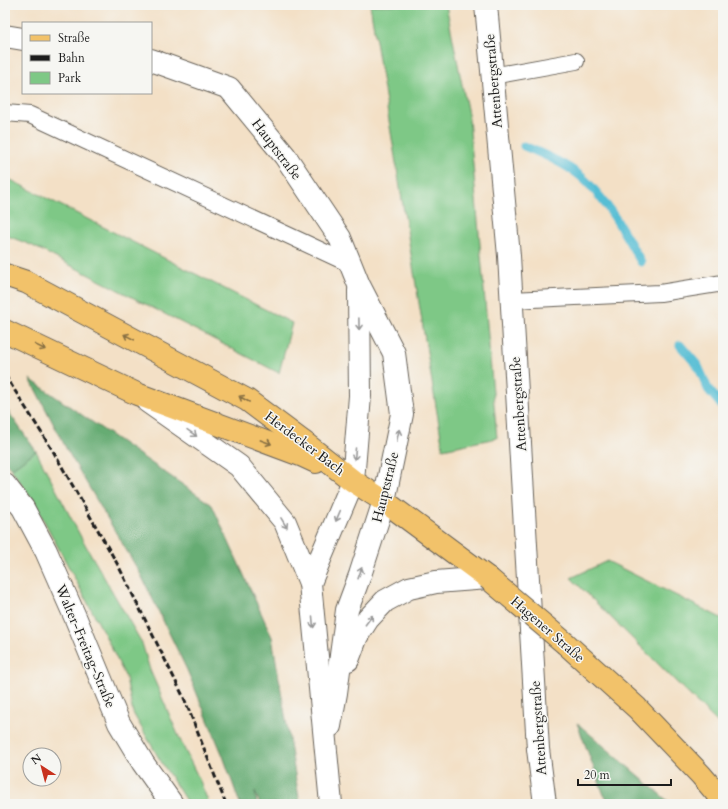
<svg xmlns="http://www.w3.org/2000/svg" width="728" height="809" viewBox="0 0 728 809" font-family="Cardo,serif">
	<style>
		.green { fill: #7ec886; stroke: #4d7251 }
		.forest { fill: #66ac73; stroke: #416448 }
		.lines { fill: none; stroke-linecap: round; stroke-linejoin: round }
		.stream { stroke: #57bed4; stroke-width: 9 }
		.service-casing { stroke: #676158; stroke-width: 18 }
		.minor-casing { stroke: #676158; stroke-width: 24 }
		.tertiary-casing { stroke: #676158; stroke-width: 24 }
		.primary-casing { stroke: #676158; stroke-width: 24 }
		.service { stroke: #fff; stroke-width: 16 }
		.minor { stroke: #fff; stroke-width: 22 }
		.tertiary { stroke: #fff; stroke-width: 22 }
		.primary { stroke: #f2c26a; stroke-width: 22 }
		.rail { stroke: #1c1c1c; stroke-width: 3; stroke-dasharray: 6 3; stroke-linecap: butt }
		.primary-bridge-casing { stroke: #676158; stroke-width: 24; stroke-linecap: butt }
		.primary-bridge { stroke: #f2c26a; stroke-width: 22 }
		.oneway { stroke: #999 }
		.oneway2 { stroke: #876f43 }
		.labels { text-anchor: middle; stroke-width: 3; stroke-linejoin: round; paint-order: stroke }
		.street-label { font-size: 14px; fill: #1c1c1c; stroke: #f6f6f2 }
	</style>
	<rect width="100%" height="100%" fill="#f6f6f2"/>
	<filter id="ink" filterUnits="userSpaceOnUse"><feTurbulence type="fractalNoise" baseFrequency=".025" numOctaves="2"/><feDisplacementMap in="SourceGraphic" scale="8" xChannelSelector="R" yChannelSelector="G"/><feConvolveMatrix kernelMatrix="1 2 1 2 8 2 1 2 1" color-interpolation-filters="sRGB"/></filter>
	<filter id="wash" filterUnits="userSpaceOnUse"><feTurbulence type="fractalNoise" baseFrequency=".012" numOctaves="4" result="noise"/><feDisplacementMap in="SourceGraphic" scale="16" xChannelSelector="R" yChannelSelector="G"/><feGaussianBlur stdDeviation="0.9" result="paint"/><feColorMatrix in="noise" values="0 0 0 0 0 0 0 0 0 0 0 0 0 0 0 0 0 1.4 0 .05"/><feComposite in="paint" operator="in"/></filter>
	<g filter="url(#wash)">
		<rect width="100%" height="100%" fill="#f3e0c6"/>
		<g class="green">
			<polygon points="370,5 446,5 469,119 497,438 443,449"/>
			<polygon points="5,177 292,323 279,373 31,245 5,235"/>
			<polygon points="36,451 82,539 142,643 150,670 182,744 200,781 209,804 188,804 160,760 133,713 126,678 107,639 35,504 11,469"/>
			<polygon points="607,561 723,619 723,728 571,578"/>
		</g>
		<g class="forest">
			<polygon points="30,379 212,505 272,637 300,804 260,804 255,792 257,804 240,804 223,756 187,670 141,575 67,450"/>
			<polygon points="5,407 36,451 11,469 5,462"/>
			<polygon points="577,723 669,802 671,804 611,804 604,795"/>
		</g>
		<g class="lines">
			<g class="stream">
				<path d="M524 146C544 155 570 165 586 181 609 204 625 234 641 262"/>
				<polyline points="680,345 698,366 708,389 723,407"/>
			</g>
		</g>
	</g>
	<g filter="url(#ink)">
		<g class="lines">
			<g class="service-casing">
				<g id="service">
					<polyline points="492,76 576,61"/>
					<polyline points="5,113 30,115 352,265"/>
					<polyline points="512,300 660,293 723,283"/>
				</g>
			</g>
			<g class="minor-casing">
				<g id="minor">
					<polyline points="486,5 509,256 538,749 545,804"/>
					<polyline points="5,36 23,39"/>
					<polyline points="151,60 229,88 285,156 340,238 359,285 394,353 402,414 384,501"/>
					<polyline points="353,481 360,396 359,291"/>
					<polyline points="5,485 23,508 46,551 76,619 119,723 143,763 172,804"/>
				</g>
			</g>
			<g class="tertiary-casing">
				<g id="tertiary">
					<polyline points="148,402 239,466 285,522 310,583 331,804"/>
					<polyline points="310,583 353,481"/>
					<polyline points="348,660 357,636 368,619 385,601 409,588 436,582 488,578"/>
					<polyline points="330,726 336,693 347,610 360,575 384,501"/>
				</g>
			</g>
			<g class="primary-casing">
				<g id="primary">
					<polyline points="5,275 26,282 247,400 302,441 353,481 384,501 488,578"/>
					<polyline points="5,331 137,394 303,456 316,462"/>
					<polyline points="566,644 637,708 701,775 723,801"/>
				</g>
			</g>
			<use href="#service" class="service"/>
			<use href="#minor" class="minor"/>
			<use href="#tertiary" class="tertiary"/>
			<use href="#primary" class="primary"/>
			<polyline class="rail" points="5,375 53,451 119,567 184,698 226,804"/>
			<g class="primary-bridge-casing">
				<polyline id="primary-bridge" points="488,578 566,644"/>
			</g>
			<use href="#primary-bridge" class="primary-bridge"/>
		</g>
		<defs><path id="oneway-shaft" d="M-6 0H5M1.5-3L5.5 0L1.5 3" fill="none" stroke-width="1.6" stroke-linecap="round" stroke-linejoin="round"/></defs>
		<g class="oneway">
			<use href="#oneway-shaft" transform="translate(359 324) rotate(89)"/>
			<use href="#oneway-shaft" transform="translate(192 433) rotate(35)"/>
			<use href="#oneway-shaft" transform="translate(398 435) rotate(-78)"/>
			<use href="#oneway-shaft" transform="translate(355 454) rotate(95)"/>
			<use href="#oneway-shaft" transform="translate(338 516) rotate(113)"/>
			<use href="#oneway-shaft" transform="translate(284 523) rotate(59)"/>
			<use href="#oneway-shaft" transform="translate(360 573) rotate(-71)"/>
			<use href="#oneway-shaft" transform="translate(369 620) rotate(-53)"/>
			<use href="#oneway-shaft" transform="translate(313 622) rotate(85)"/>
		</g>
		<g class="oneway2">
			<use href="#oneway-shaft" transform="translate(129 337) rotate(-152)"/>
			<use href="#oneway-shaft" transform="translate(40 347) rotate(26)"/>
			<use href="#oneway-shaft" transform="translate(244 399) rotate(-150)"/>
			<use href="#oneway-shaft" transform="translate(266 442) rotate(20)"/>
		</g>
	</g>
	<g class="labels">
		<g class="street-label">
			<text transform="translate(493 81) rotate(-95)" y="5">Attenbergstraße</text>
			<text transform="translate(277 149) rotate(53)" y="5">Hauptstraße</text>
			<text transform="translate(518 404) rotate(-94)" y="5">Attenbergstraße</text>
			<text transform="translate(305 443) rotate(37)" y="5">Herdecker Bach</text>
			<text transform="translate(385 487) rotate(-76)" y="5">Hauptstraße</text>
			<text transform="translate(548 629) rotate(41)" y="5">Hagener Straße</text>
			<text transform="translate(86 646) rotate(67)" y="5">Walter-Freitag-Straße</text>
			<text transform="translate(538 728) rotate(-94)" y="5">Attenbergstraße</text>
		</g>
	</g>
	<rect width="728" height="809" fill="none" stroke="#f6f6f2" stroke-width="20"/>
	<rect x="22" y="22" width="130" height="72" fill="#f6f6f2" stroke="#9f9f9c"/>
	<rect x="30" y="35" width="20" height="6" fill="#f2c26a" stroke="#9f9f9c"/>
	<text x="58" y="42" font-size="12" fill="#1c1c1c">Straße</text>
	<rect x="30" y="55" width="20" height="6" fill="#1c1c1c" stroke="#9f9f9c"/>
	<text x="58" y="62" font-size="12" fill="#1c1c1c">Bahn</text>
	<rect x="30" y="72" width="20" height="12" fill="#7ec886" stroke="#9f9f9c"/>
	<text x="58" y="82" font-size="12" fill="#1c1c1c">Park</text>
	<g transform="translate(42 767) rotate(324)"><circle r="19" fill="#f6f6f2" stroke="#9f9f9c"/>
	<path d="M0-3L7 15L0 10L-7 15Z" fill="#c8321e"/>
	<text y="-6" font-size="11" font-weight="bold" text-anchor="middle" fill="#1c1c1c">N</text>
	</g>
	<path d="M578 779v6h93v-6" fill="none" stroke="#1c1c1c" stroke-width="2"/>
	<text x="584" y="779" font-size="12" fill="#1c1c1c" stroke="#f6f6f2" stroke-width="3" paint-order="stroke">20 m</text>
</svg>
